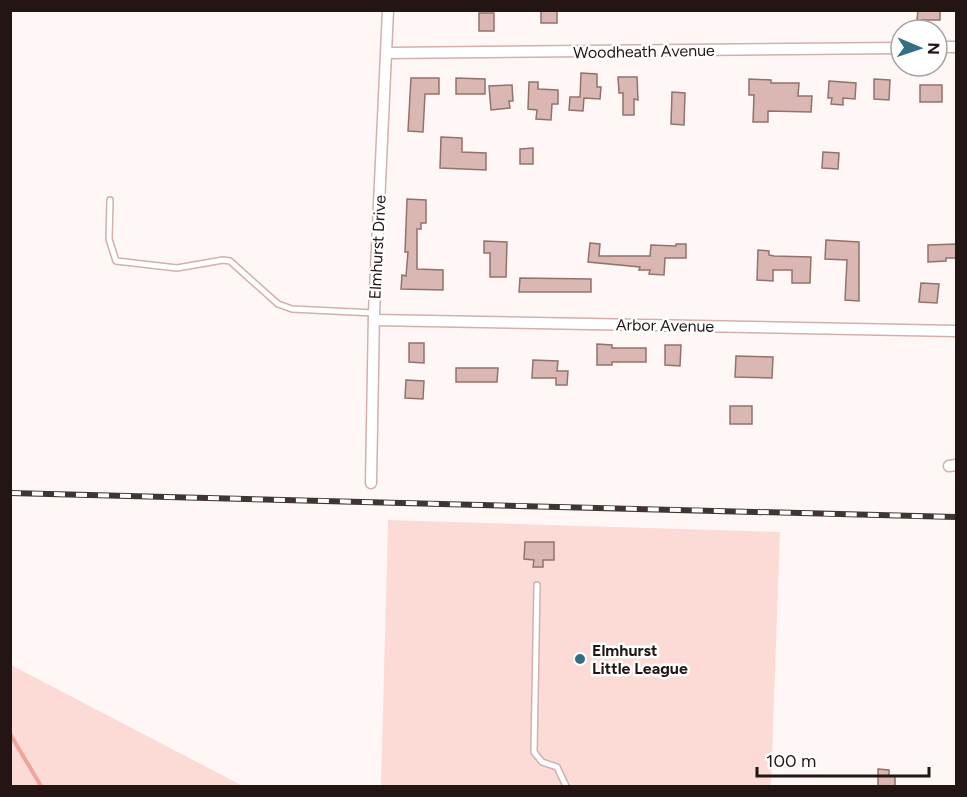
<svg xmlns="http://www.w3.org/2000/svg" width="967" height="797" viewBox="0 0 967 797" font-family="Figtree,sans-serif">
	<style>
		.green { fill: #fcdbd6 }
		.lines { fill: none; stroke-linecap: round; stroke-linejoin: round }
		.stream { stroke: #eea59b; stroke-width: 4 }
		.building { fill: #dab7b2; stroke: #92726d; stroke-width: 1.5 }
		.service-casing { stroke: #d2b0ab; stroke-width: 8 }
		.minor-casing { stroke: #d2b0ab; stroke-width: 13 }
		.service { stroke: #fff; stroke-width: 5 }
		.minor { stroke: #fff; stroke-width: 10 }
		.rail-casing { stroke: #413534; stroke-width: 6 }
		.rail { stroke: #fff; stroke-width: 4; stroke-dasharray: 11; stroke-linecap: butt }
		.poi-dot { fill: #326f86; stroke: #fff; stroke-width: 2 }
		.labels { text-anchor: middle; stroke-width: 5; stroke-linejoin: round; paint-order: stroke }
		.street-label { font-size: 16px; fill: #221514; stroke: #fff }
		.poi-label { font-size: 16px; font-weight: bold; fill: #221514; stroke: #fff; text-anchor: start }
	</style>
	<rect width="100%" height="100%" fill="#fff7f6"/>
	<g class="green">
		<polygon points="388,520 780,532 771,786 381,786"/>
		<polygon points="10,665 11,665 243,786 11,786"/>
	</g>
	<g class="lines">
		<polyline class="stream" points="10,734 41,786"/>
	</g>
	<g class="building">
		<rect x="541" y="10" width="16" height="13"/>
		<polygon points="918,10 940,10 940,20 917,20"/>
		<rect x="479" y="13" width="15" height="18"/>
		<polygon points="581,73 597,74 597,87 601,87 600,99 584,98 583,111 569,110 570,97 580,97"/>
		<polygon points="618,77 637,77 638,100 634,99 634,115 623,115 623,93 619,93"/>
		<polygon points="411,78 439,78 439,94 425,94 423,132 408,131"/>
		<polygon points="456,78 485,79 485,94 456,94"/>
		<polygon points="749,79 771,80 771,83 799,83 798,96 812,96 811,112 768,111 768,122 753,122 754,95 749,95"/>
		<polygon points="874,79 890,80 889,100 874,99"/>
		<polygon points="829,81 856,83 855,99 843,98 843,105 831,104 832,98 828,98"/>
		<polygon points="529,82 538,82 538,89 558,90 558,104 552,104 551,120 536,119 537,110 528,109"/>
		<polygon points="512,85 513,101 509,101 510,108 491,110 489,86"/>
		<rect x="920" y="85" width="22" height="17"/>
		<polygon points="672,92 685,93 684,125 671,124"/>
		<polygon points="441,137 462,138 462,152 486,153 486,170 440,168"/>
		<polygon points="533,148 533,164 520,164 520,149"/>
		<polygon points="823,152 839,153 838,169 822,168"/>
		<polygon points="407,199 426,200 426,223 421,223 421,229 417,229 417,269 443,270 443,290 401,289 402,275 406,276 408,252 405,252"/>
		<polygon points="826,240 859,242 859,301 845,300 847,260 825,259"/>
		<polygon points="484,241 507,242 506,277 490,277 490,253 484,253"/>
		<polygon points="590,243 600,244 599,256 650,256 651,245 676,246 676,244 686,244 686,258 665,258 664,275 649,274 650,270 639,270 640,267 588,262"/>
		<polygon points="957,244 957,258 946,258 946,261 928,262 928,245"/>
		<polygon points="758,250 769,251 769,255 774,256 811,257 810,283 792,283 792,270 773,270 773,281 757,280"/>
		<polygon points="520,278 591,279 591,292 519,292"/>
		<polygon points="921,283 939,284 937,303 919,302"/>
		<polygon points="409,343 424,343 424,363 409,362"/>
		<polygon points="597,344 612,345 612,348 646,348 646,362 612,362 612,365 597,365"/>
		<polygon points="665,345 681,345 680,366 665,365"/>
		<polygon points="736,356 773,357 772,378 735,377"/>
		<polygon points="533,360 558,361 557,371 568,371 567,385 556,385 556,378 532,378"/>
		<polygon points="456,368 498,368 497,382 456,382"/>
		<polygon points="406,380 424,381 423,399 405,398"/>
		<rect x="730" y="406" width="22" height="18"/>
		<polygon points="525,542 554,542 554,560 543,560 543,567 533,567 534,560 524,559"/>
		<polygon points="878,769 889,770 889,776 895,776 895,786 878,786"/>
	</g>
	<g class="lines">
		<g class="service-casing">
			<g id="service">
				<polyline points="110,200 109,239 116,261 177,268 223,260 230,261 278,304 292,309 374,313"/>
				<polyline points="537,585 534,752 542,762 557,767 566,786"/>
			</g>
		</g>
		<g class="minor-casing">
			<g id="minor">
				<polyline points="937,47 956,47"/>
				<polyline points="387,53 901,48"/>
				<polyline points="374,320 956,331"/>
				<polyline points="949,466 956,465"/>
				<polyline points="371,483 374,313 388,10"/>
			</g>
		</g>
		<use href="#service" class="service"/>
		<use href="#minor" class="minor"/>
		<g class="rail-casing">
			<polyline id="rail" points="10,493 956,517"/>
		</g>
		<use href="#rail" class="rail"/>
	</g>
	<circle class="poi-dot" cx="580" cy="659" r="6"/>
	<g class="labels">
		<g class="street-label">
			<text transform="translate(644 51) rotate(-1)" y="6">Woodheath Avenue</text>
			<text transform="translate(377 247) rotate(-87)" y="6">Elmhurst Drive</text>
			<text transform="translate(665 325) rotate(1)" y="6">Arbor Avenue</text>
		</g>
		<g class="poi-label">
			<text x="592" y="656">Elmhurst<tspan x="592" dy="18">Little League</tspan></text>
		</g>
	</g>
	<rect width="967" height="797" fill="none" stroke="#221514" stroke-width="24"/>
	<g transform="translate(919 48) rotate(92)"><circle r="28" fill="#ffffff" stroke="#a7a1a1" stroke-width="1.5"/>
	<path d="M0-4.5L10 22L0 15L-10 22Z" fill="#326f86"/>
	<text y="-9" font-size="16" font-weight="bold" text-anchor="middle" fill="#221514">N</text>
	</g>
	<path d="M757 767v9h172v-9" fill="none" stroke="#221514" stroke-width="3"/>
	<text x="766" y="767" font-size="18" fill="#221514" stroke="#ffffff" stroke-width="4.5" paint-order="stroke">100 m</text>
</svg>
